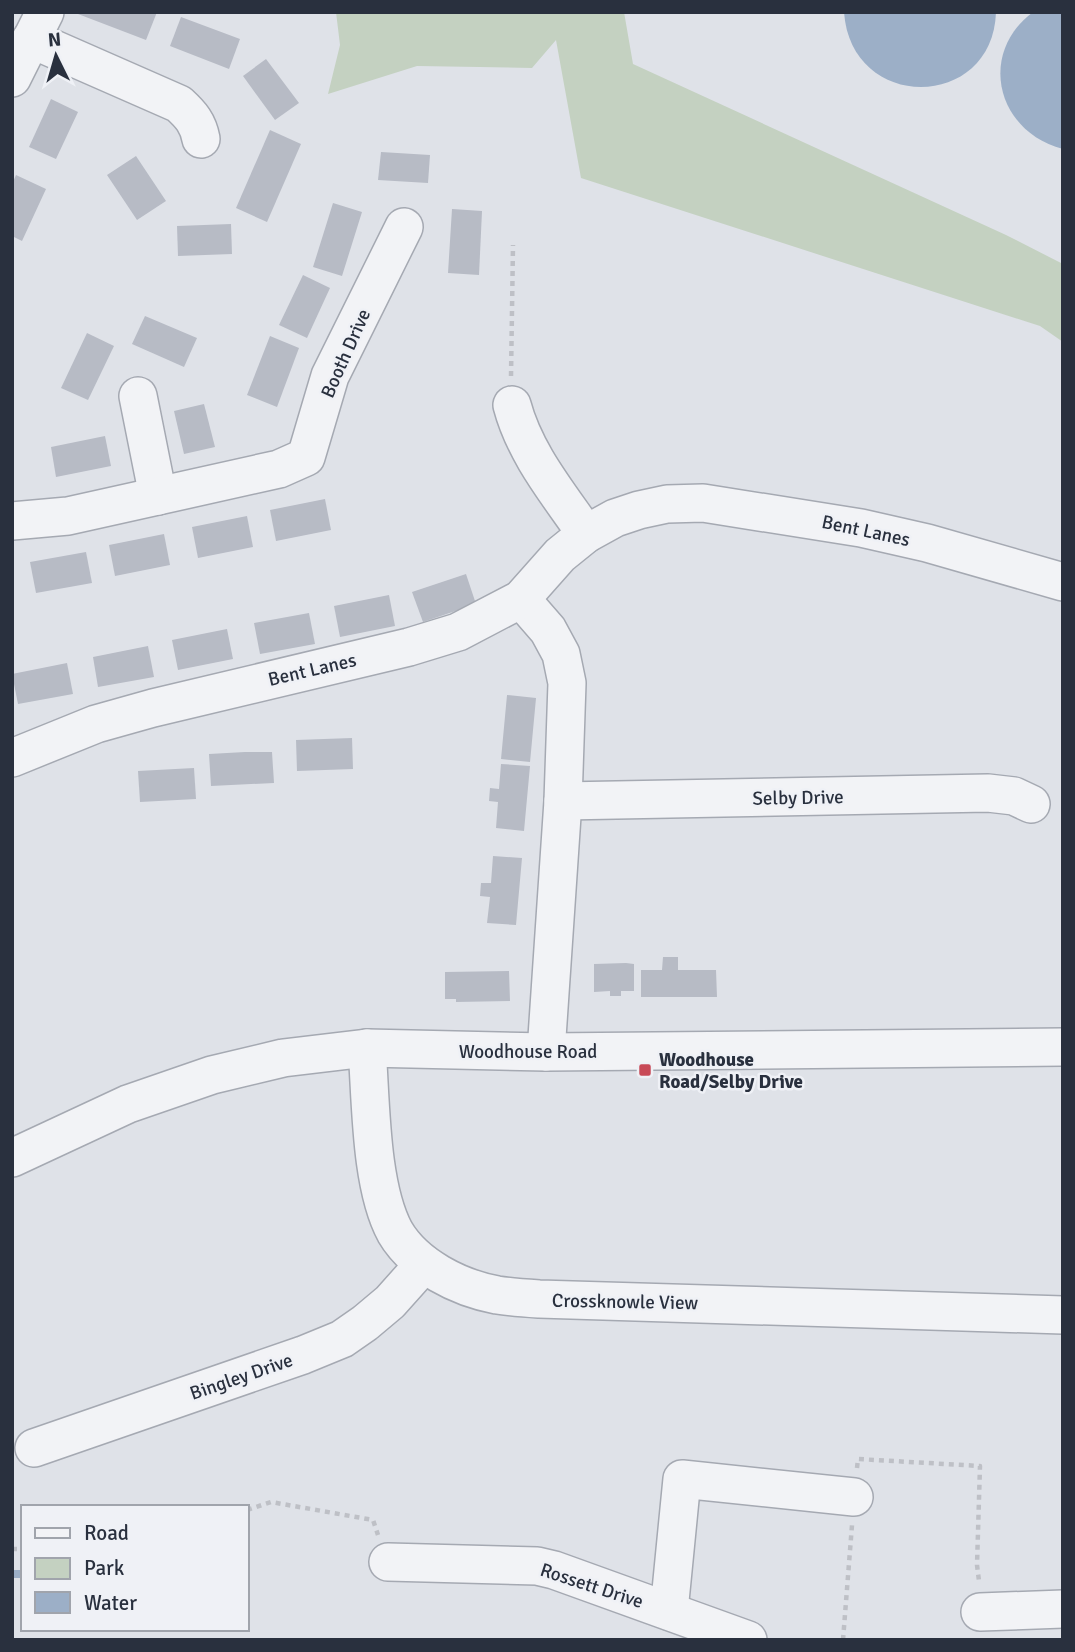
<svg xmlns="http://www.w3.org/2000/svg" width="1075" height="1652" viewBox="0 0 1075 1652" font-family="Signika,sans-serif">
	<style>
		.green { fill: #c4d1c1 }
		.water { fill: #9cafc7 }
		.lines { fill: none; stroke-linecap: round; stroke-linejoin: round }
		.stream { stroke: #9cafc7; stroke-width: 8 }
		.building { fill: #b7bbc5 }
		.minor-casing { stroke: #a5a9b2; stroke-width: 40 }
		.path { stroke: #bec0c6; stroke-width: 4.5; stroke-dasharray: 5 5; stroke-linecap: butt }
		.minor { stroke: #f2f3f6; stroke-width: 37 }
		.poi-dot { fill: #c84a57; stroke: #eff1f6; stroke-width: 2.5 }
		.labels { text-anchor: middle; stroke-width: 5; stroke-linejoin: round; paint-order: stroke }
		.street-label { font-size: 19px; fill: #29303e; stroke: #eff1f6 }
		.poi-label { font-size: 19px; font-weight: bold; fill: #29303e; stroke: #eff1f6; text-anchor: start }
	</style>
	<rect width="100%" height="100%" fill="#dfe2e8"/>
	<polygon class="green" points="336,12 624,12 633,64 1006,235 1063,264 1063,342 1040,326 581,178 556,40 532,68 417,66 328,94 340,45"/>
	<g class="water">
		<path d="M844 12H996C993 111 851 113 844 12Z"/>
		<path d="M1033 12H1063V149C997 132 977 54 1033 12Z"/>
	</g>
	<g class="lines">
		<polyline class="stream" points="12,1574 23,1574"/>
	</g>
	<g class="building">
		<polygon points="79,12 157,12 146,40 78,14"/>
		<polygon points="181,17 240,39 229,69 170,46"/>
		<polygon points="266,59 299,103 275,120 243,76"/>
		<polygon points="51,99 78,112 56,159 29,147"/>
		<polygon points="270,130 301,144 267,222 236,208"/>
		<polygon points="381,152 430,155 428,183 378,180"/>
		<polygon points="136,156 166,201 137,220 107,175"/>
		<polygon points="16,175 46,189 22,241 12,236 12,184"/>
		<polygon points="333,203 362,212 342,276 313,267"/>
		<polygon points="452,209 482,211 479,275 448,273"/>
		<polygon points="231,224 232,254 178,256 177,226"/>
		<polygon points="303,275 330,288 307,338 279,325"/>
		<polygon points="145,316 197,338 184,367 132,344"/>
		<polygon points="87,333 114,346 88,400 61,388"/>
		<polygon points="270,336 299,348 277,407 247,395"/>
		<polygon points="204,404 215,447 184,454 174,411"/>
		<polygon points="105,436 111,466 56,477 51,447"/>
		<polygon points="325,499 331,530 276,541 270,510"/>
		<polygon points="247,516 253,547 198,558 192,527"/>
		<polygon points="164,534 170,565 115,576 109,545"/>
		<polygon points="86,552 92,583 36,593 30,562"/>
		<polygon points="466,574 476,604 423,622 412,592"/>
		<polygon points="389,595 395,626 340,637 334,606"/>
		<polygon points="309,613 315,644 260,654 254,623"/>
		<polygon points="227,629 233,659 178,670 172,640"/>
		<polygon points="148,646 154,677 98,687 93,657"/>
		<polygon points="67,663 73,694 18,704 12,674"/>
		<polygon points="507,695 536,698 530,762 501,759"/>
		<polygon points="352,738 353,769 297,771 296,740"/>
		<polygon points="245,752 272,752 274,783 211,786 209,754"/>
		<polygon points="501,764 530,766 524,831 496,828 498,802 489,801 490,788 499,789"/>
		<polygon points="194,768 196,799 140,802 138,771"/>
		<polygon points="493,856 522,858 516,925 487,923 490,897 480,896 481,883 491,883"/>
		<polygon points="663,957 678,957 678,970 716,970 717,997 641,997 641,970 662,970"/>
		<polygon points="626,963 634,964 634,991 621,991 621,996 610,996 610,991 594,992 594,964"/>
		<polygon points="509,971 510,1001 456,1002 456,999 445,999 445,972"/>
	</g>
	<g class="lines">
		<g class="minor-casing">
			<g id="minor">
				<path d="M31 39 179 104C191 115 198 123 201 139"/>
				<polyline points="12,78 45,12"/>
				<polyline points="138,396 158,496"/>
				<path d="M512 405C525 454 558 493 586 534"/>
				<polyline points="12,521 68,516 279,469 306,457 330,376 404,227"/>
				<polyline points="521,599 548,630 561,654 567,683 563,801 546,1052"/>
				<polyline points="12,758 96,724 153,708 409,647 458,632 521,599 560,555 586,534 615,518 639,510 667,504 703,503 861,528 927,543 1063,582"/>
				<polyline points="563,801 988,793 1014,796 1031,804"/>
				<path d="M367 1048C371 1101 370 1186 395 1232 415 1266 459 1288 497 1295 511 1297 525 1298 539 1299L1063 1315"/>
				<polyline points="12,1158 128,1104 212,1075 283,1058 367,1048 546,1052 1063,1047"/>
				<polyline points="34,1448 303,1355 342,1339 365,1323 390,1302 424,1264"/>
				<polyline points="388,1562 537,1566 554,1570 748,1640"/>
				<polyline points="669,1611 682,1479 854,1497"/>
				<polyline points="980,1612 1063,1609"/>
			</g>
		</g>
		<g class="path">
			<polyline points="511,376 513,245"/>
			<polyline points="857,1468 858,1459 980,1466 977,1565 979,1581"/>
			<polyline points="247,1510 271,1502 373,1520 378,1535"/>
			<polyline points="12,1549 23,1549"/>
			<polyline points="843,1640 852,1525"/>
		</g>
		<use href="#minor" class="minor"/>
	</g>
	<rect class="poi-dot" x="638" y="1063" width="14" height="14" rx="3.5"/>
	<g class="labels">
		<g class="street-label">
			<text transform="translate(345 353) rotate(-66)" y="7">Booth Drive</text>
			<text transform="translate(866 530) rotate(12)" y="7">Bent Lanes</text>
			<text transform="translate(312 669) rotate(-13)" y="7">Bent Lanes</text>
			<text transform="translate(798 797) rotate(-1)" y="7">Selby Drive</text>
			<text x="528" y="1058">Woodhouse Road</text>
			<text transform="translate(625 1301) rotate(1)" y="7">Crossknowle View</text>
			<text transform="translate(241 1376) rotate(-19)" y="7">Bingley Drive</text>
			<text transform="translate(592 1585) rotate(18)" y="7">Rossett Drive</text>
		</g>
		<g class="poi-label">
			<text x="659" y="1066">Woodhouse<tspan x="659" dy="22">Road/Selby Drive</tspan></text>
		</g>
	</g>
	<rect width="1075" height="1652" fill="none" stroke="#29303e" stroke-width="28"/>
	<rect x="21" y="1505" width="228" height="126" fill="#eff1f6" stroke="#a0a4ac" stroke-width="2"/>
	<rect x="35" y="1528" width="35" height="10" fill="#f2f3f6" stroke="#a0a4ac" stroke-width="2"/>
	<text x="84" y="1540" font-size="21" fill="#29303e">Road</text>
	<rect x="35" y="1558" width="35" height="21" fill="#c4d1c1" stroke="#a0a4ac" stroke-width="2"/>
	<text x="84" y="1575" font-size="21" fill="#29303e">Park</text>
	<rect x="35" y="1592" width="35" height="21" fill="#9cafc7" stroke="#a0a4ac" stroke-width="2"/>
	<text x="84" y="1610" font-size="21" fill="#29303e">Water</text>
	<g transform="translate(56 56) rotate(355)" stroke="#eff1f6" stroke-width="5" paint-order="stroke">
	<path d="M0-5L12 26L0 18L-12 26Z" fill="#29303e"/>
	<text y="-10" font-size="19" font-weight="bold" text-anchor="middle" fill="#29303e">N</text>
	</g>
</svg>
